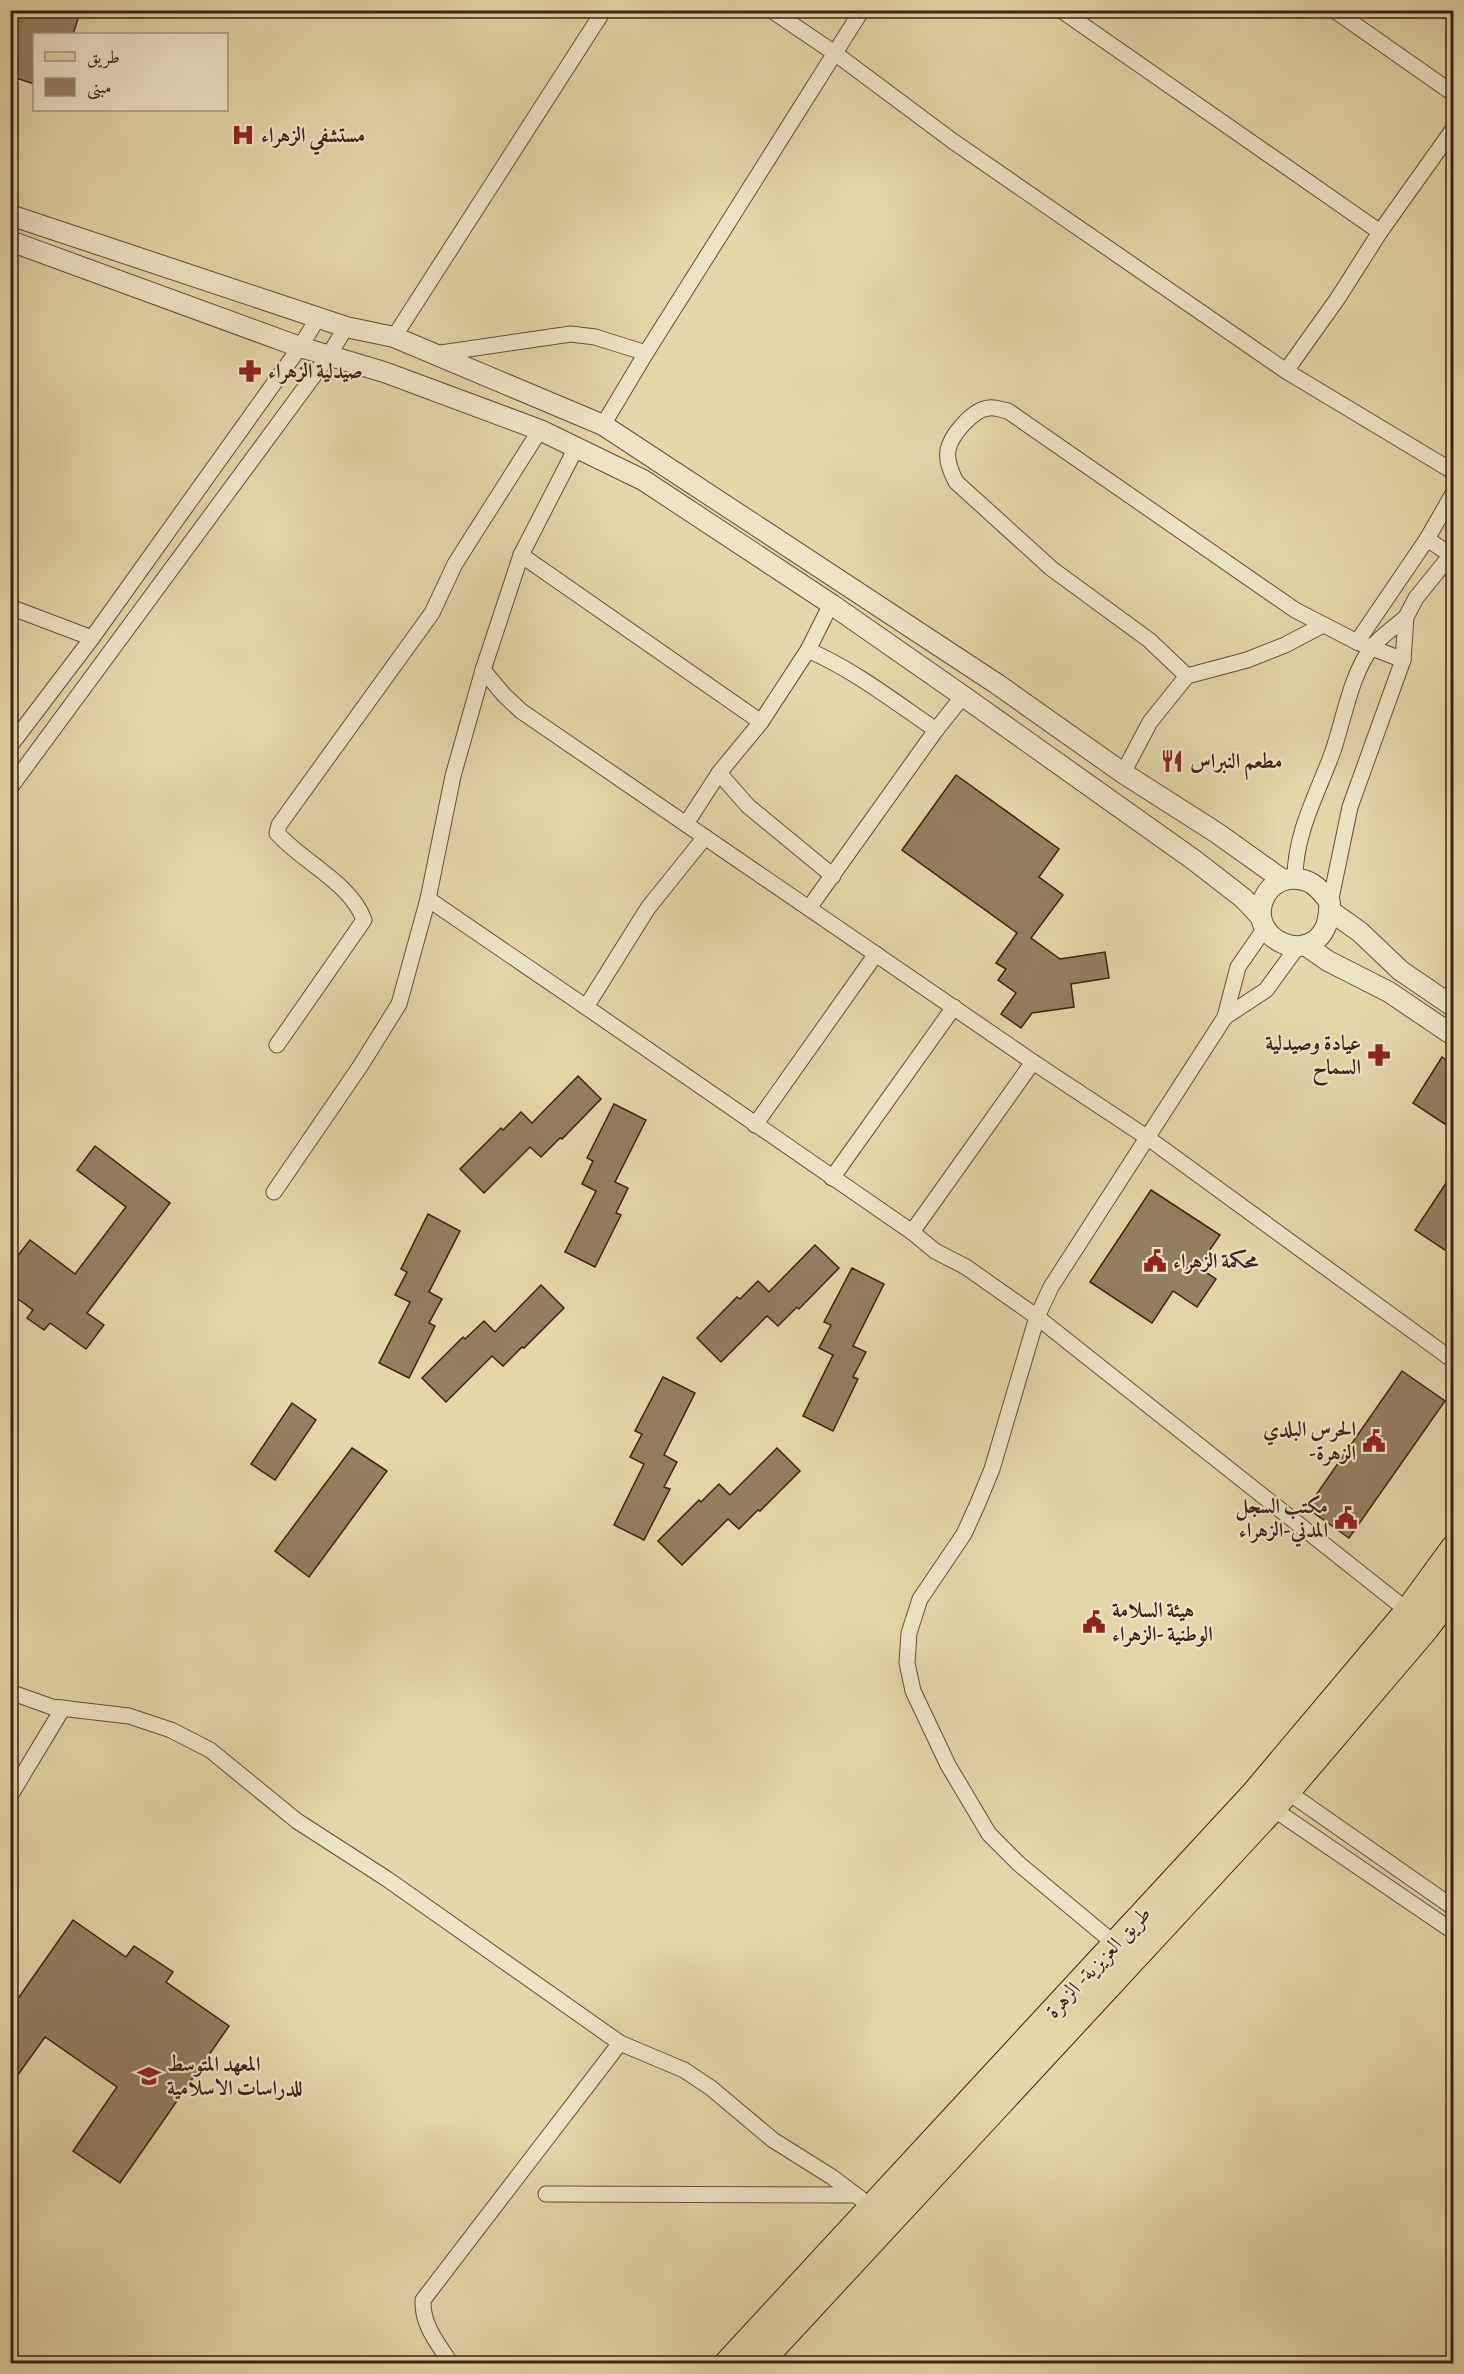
<svg xmlns="http://www.w3.org/2000/svg" width="1464" height="2374" viewBox="0 0 1464 2374" font-family="Alegreya,Amiri,serif">
	<style>
		.building { fill: #947f60; stroke: #3f2014; stroke-width: 1.5 }
		.lines { fill: none; stroke-linecap: round; stroke-linejoin: round }
		.minor-casing { stroke: #684e39; stroke-width: 17 }
		.tertiary-casing { stroke: #684e39; stroke-width: 22 }
		.primary-casing { stroke: #3f2014; stroke-width: 28 }
		.minor { stroke: #ede4c6; stroke-width: 15 }
		.tertiary { stroke: #ede4c6; stroke-width: 20 }
		.primary { stroke: #e3d6a7; stroke-width: 26 }
		.labels { text-anchor: middle; stroke-width: 4.5; stroke-linejoin: round; paint-order: stroke }
		.poi-label { font-size: 21px; font-weight: bold; fill: #3f2014; stroke: #ede4c6; text-anchor: start }
		.street-label { font-size: 21px; fill: #3f2014; stroke: #ede4c6 }
	</style>
	<rect width="100%" height="100%" fill="#e3d6a7"/>
	<filter id="stains"><feTurbulence type="fractalNoise" baseFrequency=".00333" numOctaves="4"/><feColorMatrix values="0 0 0 0 .2 0 0 0 0 .09 0 0 0 0 .02 0 0 0 .5 -.17"/></filter>
	<radialGradient id="worn" r=".72"><stop offset=".6" stop-color="#630" stop-opacity="0"/><stop offset="1" stop-color="#630" stop-opacity=".3"/></radialGradient>
	<g class="building">
		<polygon points="10,10 60,10 79,16 73,34 34,34 34,84 10,76"/>
		<polygon points="956,775 1059,849 1039,877 1063,895 1031,938 1060,959 1105,952 1109,978 1071,984 1074,1007 1032,1013 1021,1028 1001,1014 1016,993 998,980 1006,969 996,963 1017,933 902,850"/>
		<polygon points="1442,1057 1454,1065 1454,1130 1413,1103"/>
		<polygon points="578,1076 601,1099 562,1139 560,1138 541,1157 530,1147 484,1193 460,1169 501,1128 503,1130 521,1112 532,1123"/>
		<polygon points="614,1104 646,1120 615,1182 628,1188 616,1213 621,1215 595,1267 565,1252 596,1191 582,1184 593,1161 587,1158"/>
		<polygon points="95,1146 170,1203 87,1313 104,1325 86,1349 50,1323 44,1330 27,1318 33,1310 10,1293 10,1266 30,1240 75,1274 126,1207 77,1170"/>
		<polygon points="1454,1171 1454,1256 1415,1230"/>
		<polygon points="1151,1190 1220,1235 1198,1267 1216,1279 1197,1307 1173,1291 1152,1323 1090,1282"/>
		<polygon points="428,1214 460,1231 429,1292 442,1299 429,1323 435,1326 409,1378 379,1363 410,1302 395,1295 407,1272 401,1269"/>
		<polygon points="815,1245 839,1268 799,1309 797,1307 778,1326 767,1316 721,1362 697,1338 737,1297 740,1299 758,1281 769,1292"/>
		<polygon points="852,1268 884,1284 853,1346 866,1352 853,1377 858,1379 833,1431 803,1416 833,1355 819,1348 831,1325 824,1322"/>
		<polygon points="541,1285 564,1308 524,1348 522,1347 503,1366 492,1356 446,1402 422,1378 463,1337 465,1339 484,1321 495,1332"/>
		<polygon points="1402,1371 1445,1401 1349,1538 1307,1508"/>
		<polygon points="663,1377 695,1393 664,1455 677,1462 664,1487 670,1489 644,1540 614,1525 644,1464 630,1457 642,1434 635,1431"/>
		<polygon points="292,1403 316,1420 275,1480 251,1464"/>
		<polygon points="352,1448 387,1471 309,1577 275,1551"/>
		<polygon points="777,1448 800,1471 760,1511 758,1510 739,1529 728,1519 682,1565 658,1541 699,1500 701,1502 719,1484 730,1495"/>
		<polygon points="73,1920 126,1957 134,1946 173,1972 166,1982 229,2026 120,2183 73,2151 117,2087 45,2037 10,2086 10,2010"/>
	</g>
	<g class="lines">
		<g class="minor-casing">
			<g id="minor">
				<polyline points="771,10 836,54 954,142 1286,371 1454,472"/>
				<polyline points="1061,10 1380,232 1454,128"/>
				<polyline points="1334,10 1454,94"/>
				<polyline points="394,337 604,10"/>
				<polyline points="434,354 571,334 595,337 646,353"/>
				<polyline points="1286,371 1338,298 1380,232"/>
				<polyline points="603,425 646,353 862,10"/>
				<polyline points="1427,539 1454,557"/>
				<polyline points="521,555 761,722"/>
				<polyline points="10,607 92,638"/>
				<polyline points="1357,642 1427,539 1454,492"/>
				<polyline points="808,650 831,604"/>
				<polyline points="483,670 504,695 521,711 1033,1062 1148,1138 1454,1361"/>
				<path d="M1187 676 1149 640 1052 569 956 482C951 472 946 461 948 450 951 435 973 409 989 408 995 407 1002 410 1008 411L1295 610 1357 642 1403 660"/>
				<polyline points="10,746 92,638 300,347 318,318"/>
				<polyline points="1123,773 1150,722 1187,676 1247,660 1285,645 1323,625"/>
				<polyline points="10,788 329,355 346,327"/>
				<polyline points="686,824 719,773"/>
				<path d="M833 876 748 806 719 773 761 722 808 650C854 670 895 702 936 730"/>
				<path d="M1295 878C1295 832 1318 793 1333 751 1344 719 1351 674 1372 647 1381 636 1396 626 1406 617"/>
				<polyline points="428,899 586,1007 648,908 705,837"/>
				<polyline points="1330,903 1350,807 1403,660 1406,617 1416,598 1454,551"/>
				<polyline points="809,908 936,730 963,696"/>
				<polyline points="586,1007 912,1232"/>
				<polyline points="1225,1017 1266,990 1298,946"/>
				<path d="M277 1045 364 920C351 883 301 861 277 833L279 825 432 613 455 564 540 430"/>
				<polyline points="1033,1062 912,1232 935,1251 966,1267 1037,1317 1408,1611"/>
				<polyline points="755,1125 876,954"/>
				<polyline points="832,1178 954,1007"/>
				<polyline points="274,1192 361,1065 399,1004 428,899 453,776 483,670 521,555 577,446"/>
				<polyline points="10,1692 52,1707 129,1716 171,1730 210,1750 297,1821 387,1879 620,2043 684,2070 711,2088 773,2140 832,2177 877,2211"/>
				<polyline points="1282,1788 1454,1908"/>
				<polyline points="10,1796 63,1708"/>
				<polyline points="1266,1804 1454,1932"/>
				<polyline points="1115,1944 1019,1864 989,1834 948,1765 931,1729 913,1691 907,1663 909,1633 920,1599 964,1534 978,1503 992,1469 1037,1317 1051,1287 1225,1017 1238,967 1265,928"/>
				<polyline points="546,2194 855,2195"/>
				<path d="M451 2364C438 2343 422 2326 423 2300L620 2043"/>
			</g>
		</g>
		<g class="tertiary-casing">
			<g id="tertiary">
				<polyline points="10,215 346,327 394,337 603,425 997,684 1123,773 1217,833 1283,880"/>
				<polyline points="10,241 300,347 384,372 540,430 643,480 831,604 963,696 1194,860 1243,898 1261,917"/>
				<path d="M1289 879C1309 877 1319 887 1330 903 1329 910 1329 918 1326 926 1309 967 1246 939 1264 898 1269 887 1278 881 1289 879Z"/>
				<polyline points="1329,910 1360,932 1401,971 1454,1007"/>
				<polyline points="1305,945 1328,961 1389,992 1454,1036"/>
			</g>
		</g>
		<g class="primary-casing">
			<g id="primary">
				<polyline points="727,2364 1254,1794 1408,1611 1454,1548"/>
				<polyline points="758,2364 1272,1809 1426,1628 1454,1591"/>
			</g>
		</g>
		<use href="#minor" class="minor"/>
		<use href="#tertiary" class="tertiary"/>
		<use href="#primary" class="primary"/>
	</g>
	<defs>
		<g id="hospital-bare" transform="scale(1.8)"><path d="M-5-5h3v3.5h4V-5h3V5h-3V1.5h-4V5h-3Z" fill="#8f2418" stroke="#ede4c6" stroke-width="2.5" paint-order="stroke"/></g>
		<g id="pharmacy-bare" transform="scale(1.8)"><path d="M-2-6h4v4h4v4h-4v4h-4v-4h-4v-4h4Z" fill="#8f2418" stroke="#ede4c6" stroke-width="2.5" paint-order="stroke"/></g>
		<g id="restaurant-bare" transform="scale(1.8)"><path d="M-5-6h1v4h1v-4h1v4h1v-4h1v5L-1.5 .5V6h-2V.5L-5-1ZM5-6V6H3V1.5H1.5Q1.5-4 5-6Z" fill="#8f2418" stroke="#ede4c6" stroke-width="2.5" paint-order="stroke"/></g>
		<g id="civic-bare" transform="scale(1.8)"><path d="M-.6-6.5H3V-4.5H.6V-3L4-1V1h2V6H-6V1h2V-1L-.6-3ZM-1.2 2.5V6h2.4V2.5Z" fill="#8f2418" stroke="#ede4c6" stroke-width="2.5" paint-order="stroke"/></g>
		<g id="university-bare" transform="scale(1.8)"><path d="M0-5L7-2L0 1L-7-2ZM-4 1L0 2.5L4 1V4Q0 6-4 4Z" fill="#8f2418" stroke="#ede4c6" stroke-width="2.5" paint-order="stroke"/></g>
	</defs>
	<g fill-rule="evenodd">
		<use href="#hospital-bare" x="243" y="135"/>
		<use href="#pharmacy-bare" x="250" y="371"/>
		<use href="#restaurant-bare" x="1172" y="761"/>
		<use href="#pharmacy-bare" x="1379" y="1055"/>
		<use href="#civic-bare" x="1155" y="1261"/>
		<use href="#civic-bare" x="1374" y="1441"/>
		<use href="#civic-bare" x="1346" y="1518"/>
		<use href="#civic-bare" x="1094" y="1622"/>
		<use href="#university-bare" x="149" y="2076"/>
	</g>
	<g class="labels">
		<g class="poi-label">
			<text x="261" y="142">مستشفي الزهراء</text>
			<text x="268" y="378">صيدلية الزهراء</text>
			<text x="1190" y="768">مطعم النبراس</text>
			<text x="1361" y="1050" text-anchor="end">عيادة وصيدلية<tspan x="1361" dy="24">السماح</tspan></text>
			<text x="1173" y="1268">محكمة الزهراء</text>
			<text x="1356" y="1436" text-anchor="end">الحرس البلدي<tspan x="1356" dy="24">-الزهرة</tspan></text>
			<text x="1328" y="1513" text-anchor="end">مكتب السجل<tspan x="1328" dy="24">المدني-الزهراء</tspan></text>
			<text x="1112" y="1617">هيئة السلامة<tspan x="1112" dy="24">الوطنية -الزهراء</tspan></text>
			<text x="167" y="2071">المعهد المتوسط<tspan x="167" dy="24">للدراسات الاسلامية</tspan></text>
		</g>
		<g class="street-label">
			<text transform="translate(1098 1962) rotate(-47)" y="7">طريق العزيزية- الزهرة</text>
		</g>
	</g>
	<rect width="1464" height="2374" fill="none" stroke="#e3d6a7" stroke-width="36"/>
	<rect x="12" y="12" width="1440" height="2350" fill="none" stroke="#3f2014" stroke-width="3"/>
	<rect x="18" y="18" width="1428" height="2338" fill="none" stroke="#3f2014" stroke-width="1.5"/>
	<rect x="33" y="33" width="195" height="78" fill="#ede4c6" stroke="#a7967f" stroke-width="1.5"/>
	<rect x="45" y="52" width="30" height="9" fill="#e3d6a7" stroke="#a7967f" stroke-width="1.5"/>
	<text x="87" y="63" font-size="18" fill="#3f2014">طريق</text>
	<rect x="45" y="78" width="30" height="18" fill="#947f60" stroke="#a7967f" stroke-width="1.5"/>
	<text x="87" y="93" font-size="18" fill="#3f2014">مبنى</text>
	<rect width="100%" height="100%" filter="url(#stains)"/>
	<rect width="100%" height="100%" fill="url(#worn)"/>
</svg>
